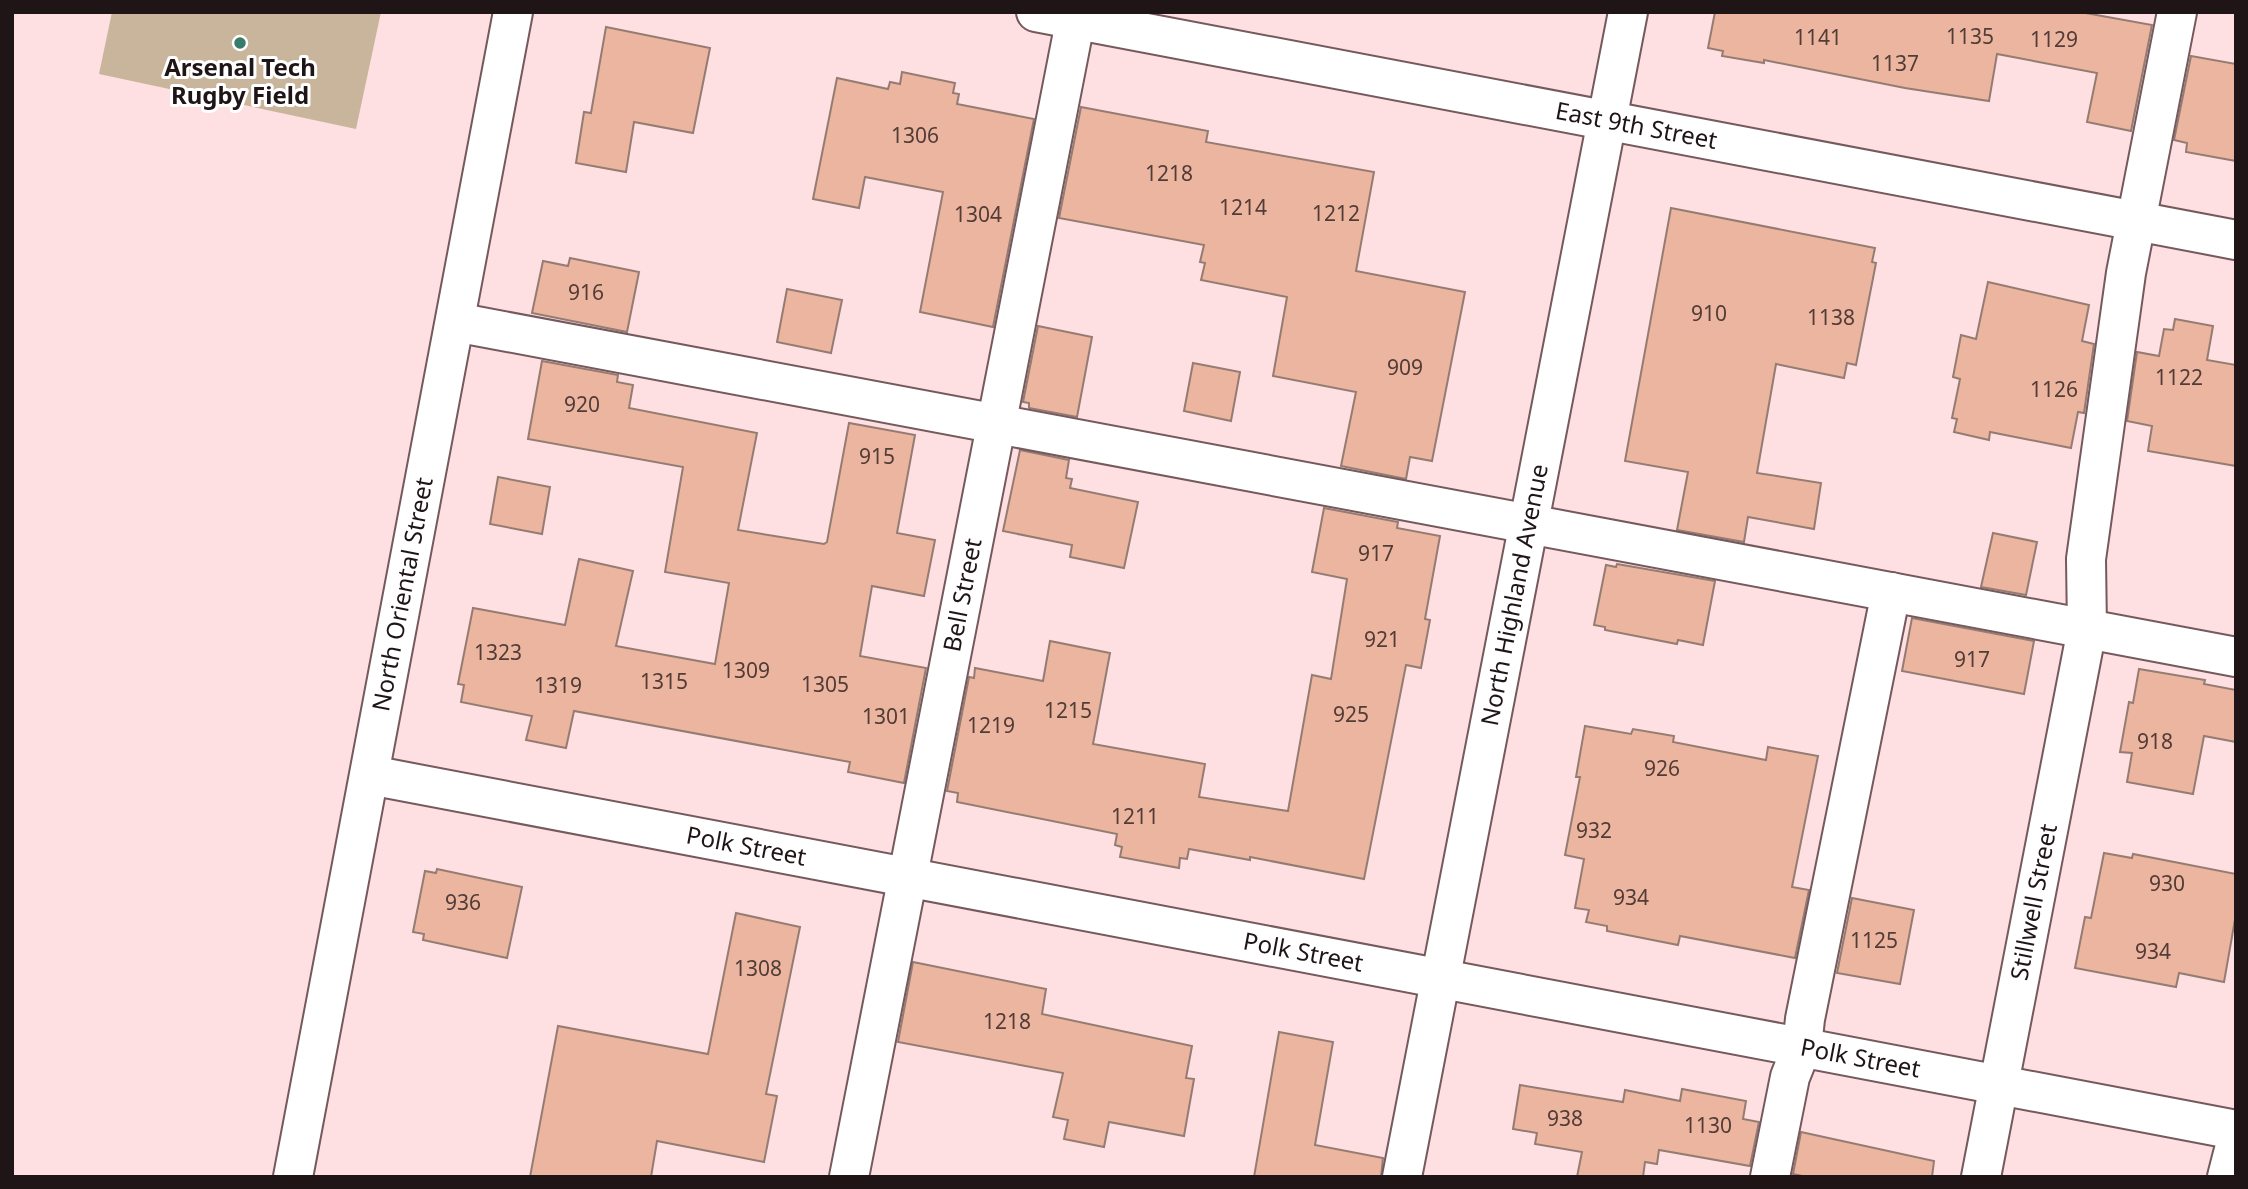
<svg xmlns="http://www.w3.org/2000/svg" width="2248" height="1189" viewBox="0 0 2248 1189" font-family="'Noto Sans',sans-serif">
	<style>
		.green { fill: #c9b59b }
		.building { fill: #ecb59f; stroke: #957c72; stroke-width: 2 }
		.lines { fill: none; stroke-linecap: round; stroke-linejoin: round }
		.minor-casing { stroke: #74595d; stroke-width: 42 }
		.minor { stroke: #fff; stroke-width: 38 }
		.poi-dot { fill: #3b7b69; stroke: #fff; stroke-width: 2.5 }
		.labels { text-anchor: middle; stroke-width: 6; stroke-linejoin: round; paint-order: stroke }
		.number-label { font-size: 21px; fill: #523c38 }
		.poi-label { font-size: 24px; font-weight: bold; fill: #1f1416; stroke: #fff }
		.street-label { font-size: 24px; fill: #1f1416; stroke: #fff }
	</style>
	<rect width="100%" height="100%" fill="#fedfe2"/>
	<polygon class="green" points="112,12 381,12 356,129 99,74"/>
	<g class="building">
		<polygon points="1715,12 2080,12 2152,25 2131,131 2087,122 2097,73 1997,54 1989,101 1905,88 1764,60 1764,63 1722,56 1723,51 1708,48"/>
		<polygon points="606,27 710,48 693,133 634,122 626,172 576,163 584,112 591,113"/>
		<polygon points="2191,56 2236,64 2236,161 2186,152 2187,143 2174,140"/>
		<polygon points="902,72 955,83 953,93 959,94 957,104 1034,119 993,327 920,312 943,192 865,177 859,208 813,199 837,78 888,89 890,82 900,84"/>
		<polygon points="1081,107 1208,131 1206,142 1374,172 1356,271 1465,292 1432,461 1410,457 1406,479 1341,466 1356,392 1273,376 1287,297 1201,280 1205,263 1200,262 1204,245 1059,218"/>
		<polygon points="1671,208 1875,248 1872,262 1876,263 1856,365 1847,363 1844,378 1776,364 1757,473 1821,483 1814,529 1748,517 1744,542 1677,530 1688,472 1625,461"/>
		<polygon points="570,258 639,272 627,332 532,313 543,261 568,266"/>
		<polygon points="1988,282 2089,305 2082,341 2094,344 2084,413 2078,412 2071,448 1990,432 1989,440 1954,432 1957,419 1952,418 1960,379 1953,377 1961,335 1976,339"/>
		<polygon points="787,289 842,300 831,353 777,342"/>
		<polygon points="2175,319 2213,326 2207,360 2236,365 2236,466 2148,451 2152,426 2127,421 2137,352 2159,356 2164,329 2173,330"/>
		<polygon points="1038,326 1092,337 1077,417 1029,408 1029,403 1023,402"/>
		<polygon points="542,361 618,375 617,382 633,385 629,408 757,433 738,530 824,544 827,542 849,423 915,435 897,533 935,540 924,596 872,586 860,656 926,668 904,783 848,772 850,762 574,711 566,748 526,740 532,716 461,702 464,685 458,684 473,608 565,625 579,559 633,571 616,646 715,664 729,583 665,572 683,467 528,439"/>
		<polygon points="1193,363 1240,372 1231,421 1184,411"/>
		<polygon points="1020,450 1069,460 1066,478 1072,479 1070,488 1138,502 1124,568 1070,557 1072,545 1003,531"/>
		<polygon points="498,477 550,487 542,534 490,524"/>
		<polygon points="1324,508 1398,522 1397,528 1440,536 1425,619 1430,620 1421,668 1406,665 1364,879 1250,857 1250,860 1189,849 1187,859 1180,858 1179,868 1120,857 1122,847 1115,845 1117,834 957,802 958,793 947,791 969,677 974,678 975,668 1043,681 1050,641 1110,653 1093,744 1205,764 1199,797 1288,811 1312,675 1331,679 1347,579 1312,572"/>
		<polygon points="1993,533 2037,542 2026,595 1981,587"/>
		<polygon points="1617,564 1715,581 1703,645 1678,640 1677,644 1605,630 1605,627 1594,625 1606,565 1616,567"/>
		<polygon points="1912,618 2034,641 2024,694 1902,671"/>
		<polygon points="2139,669 2205,680 2204,684 2236,690 2236,742 2204,736 2193,794 2127,782 2132,753 2120,752 2129,702 2133,703"/>
		<polygon points="1585,726 1631,734 1633,729 1674,736 1673,742 1766,760 1768,747 1818,756 1792,887 1809,890 1795,958 1680,936 1678,945 1607,931 1607,926 1586,922 1589,910 1575,908 1584,859 1565,855 1580,777 1576,777"/>
		<polygon points="2104,853 2132,858 2133,854 2236,874 2236,914 2224,982 2179,973 2176,987 2075,968 2085,917 2091,918"/>
		<polygon points="437,869 522,887 507,958 423,940 424,934 413,932 425,871 436,873"/>
		<polygon points="1852,898 1914,910 1900,984 1837,973"/>
		<polygon points="736,913 800,927 766,1094 777,1096 764,1162 657,1141 651,1177 530,1177 558,1026 708,1054"/>
		<polygon points="913,962 1046,989 1042,1014 1192,1046 1186,1078 1194,1079 1184,1136 1109,1122 1104,1147 1064,1139 1068,1120 1053,1117 1063,1073 898,1042"/>
		<polygon points="1279,1032 1333,1042 1315,1145 1383,1158 1381,1177 1254,1177"/>
		<polygon points="1520,1085 1623,1102 1625,1090 1680,1101 1682,1089 1746,1101 1743,1119 1759,1122 1750,1166 1659,1150 1657,1164 1645,1162 1643,1177 1577,1177 1582,1152 1535,1144 1537,1133 1513,1129"/>
		<polygon points="1801,1132 1934,1161 1932,1177 1807,1177 1793,1174"/>
	</g>
	<g class="lines">
		<g class="minor-casing">
			<g id="minor">
				<path id="s1" d="M1036 12 2236 240"/>
				<polyline points="455,322 2236,657"/>
				<path id="s2" d="M370 775 2236 1130"/>
				<path id="s3" d="M293 1177 513 12"/>
				<path id="s4" d="M849 1177 1077 12"/>
				<path id="s5" d="M1402 1177 1628 12"/>
				<polyline points="1770,1177 1790,1077 1802,1047 1805,1019 1891,592"/>
				<path id="s6" d="M1981 1177 2087 629 2086 559 2126 273 2177 12"/>
				<polyline points="2227,1177 2236,1142"/>
			</g>
		</g>
		<use href="#minor" class="minor"/>
	</g>
	<circle class="poi-dot" cx="240" cy="43" r="7"/>
	<g class="labels">
		<g class="number-label">
			<text x="1970" y="44">1135</text>
			<text x="1818" y="45">1141</text>
			<text x="2054" y="47">1129</text>
			<text x="1895" y="71">1137</text>
			<text x="915" y="143">1306</text>
			<text x="1169" y="181">1218</text>
			<text x="1243" y="215">1214</text>
			<text x="1336" y="221">1212</text>
			<text x="978" y="222">1304</text>
			<text x="586" y="300">916</text>
			<text x="1709" y="321">910</text>
			<text x="1831" y="325">1138</text>
			<text x="1405" y="375">909</text>
			<text x="2179" y="385">1122</text>
			<text x="2054" y="397">1126</text>
			<text x="582" y="412">920</text>
			<text x="877" y="464">915</text>
			<text x="1376" y="561">917</text>
			<text x="1382" y="647">921</text>
			<text x="498" y="660">1323</text>
			<text x="1972" y="667">917</text>
			<text x="746" y="678">1309</text>
			<text x="664" y="689">1315</text>
			<text x="825" y="692">1305</text>
			<text x="558" y="693">1319</text>
			<text x="1068" y="718">1215</text>
			<text x="1351" y="722">925</text>
			<text x="886" y="724">1301</text>
			<text x="991" y="733">1219</text>
			<text x="2155" y="749">918</text>
			<text x="1662" y="776">926</text>
			<text x="1135" y="824">1211</text>
			<text x="1594" y="838">932</text>
			<text x="2167" y="891">930</text>
			<text x="1631" y="905">934</text>
			<text x="463" y="910">936</text>
			<text x="1874" y="948">1125</text>
			<text x="2153" y="959">934</text>
			<text x="758" y="976">1308</text>
			<text x="1007" y="1029">1218</text>
			<text x="1565" y="1126">938</text>
			<text x="1708" y="1133">1130</text>
		</g>
		<g class="poi-label">
			<text x="240" y="76">Arsenal Tech<tspan x="240" dy="28">Rugby Field</tspan></text>
		</g>
		<g class="street-label">
			<text dy="8" stroke="none"><textPath href="#s1" startOffset="611">East 9th Street</textPath></text>
			<text dy="8" stroke="none"><textPath href="#s4" startOffset="593">Bell Street</textPath></text>
			<text dy="8" stroke="none"><textPath href="#s5" startOffset="593">North Highland Avenue</textPath></text>
			<text dy="8" stroke="none"><textPath href="#s3" startOffset="593">North Oriental Street</textPath></text>
			<text dy="8" stroke="none"><textPath href="#s2" startOffset="383">Polk Street</textPath></text>
			<text dy="8" stroke="none"><textPath href="#s6" startOffset="280">Stillwell Street</textPath></text>
			<text dy="8" stroke="none"><textPath href="#s2" startOffset="950">Polk Street</textPath></text>
			<text dy="8" stroke="none"><textPath href="#s2" startOffset="1517">Polk Street</textPath></text>
		</g>
	</g>
	<rect width="2248" height="1189" fill="none" stroke="#1f1416" stroke-width="28"/>
</svg>
